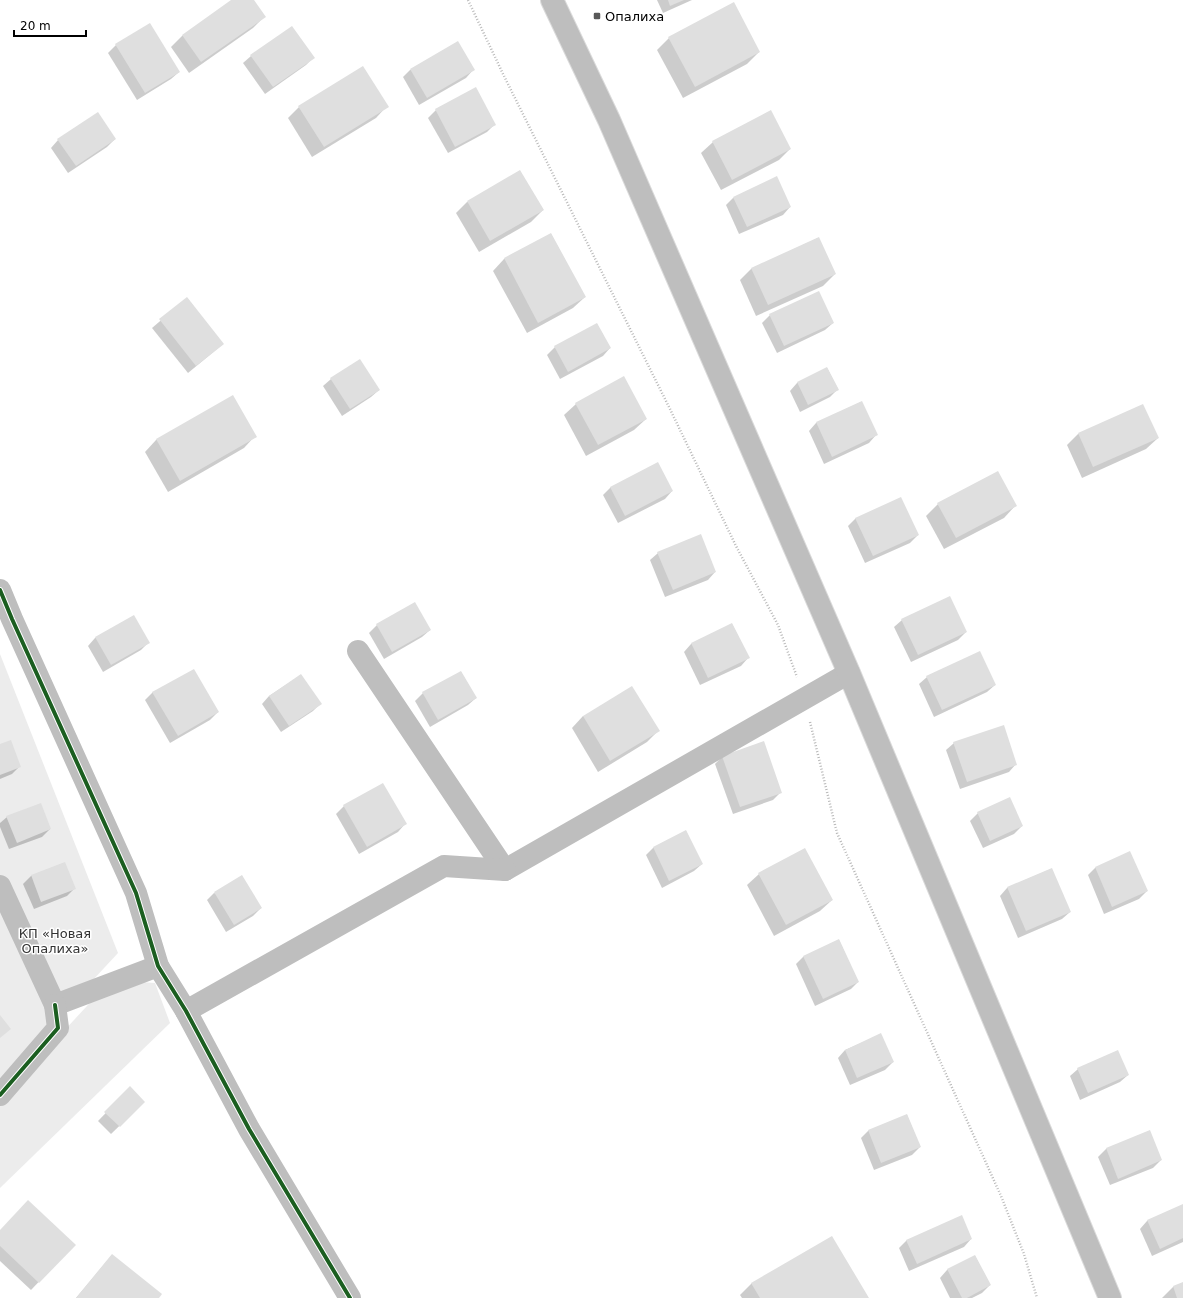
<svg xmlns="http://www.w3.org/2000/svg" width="1183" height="1298" viewBox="0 0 1183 1298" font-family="'DejaVu Sans',sans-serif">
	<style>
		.green { fill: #ececec }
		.shadow { fill: #0003 }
		.building { fill: #dfdfdf }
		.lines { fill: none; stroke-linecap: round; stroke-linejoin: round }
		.major-casing { stroke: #dbdbdb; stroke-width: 24 }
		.path { stroke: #b9b9b9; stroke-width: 2.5; stroke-dasharray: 1 2; stroke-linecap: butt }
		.minor { stroke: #bebebe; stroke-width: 22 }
		.major { stroke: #bebebe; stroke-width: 22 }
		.cycleway-casing { stroke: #fff; stroke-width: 6 }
		.cycleway { stroke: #1b5e20; stroke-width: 4 }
		.poi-dot { fill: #595959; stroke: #fff; stroke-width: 1.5 }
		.labels { text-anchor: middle; stroke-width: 3; stroke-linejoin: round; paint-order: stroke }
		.poi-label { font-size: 13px; fill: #000; stroke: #fff; text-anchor: start }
		.park-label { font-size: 13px; fill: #333; stroke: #fff }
	</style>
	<rect width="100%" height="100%" fill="#fff"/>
	<g class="green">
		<polygon points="0,654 118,953 0,1080"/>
		<polygon points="111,980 155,983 170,1023 0,1188 0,1100"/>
	</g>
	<g class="shadow">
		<polygon points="233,0 253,0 264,17 253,28 189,73 171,47 182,36"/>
		<polygon points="657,0 692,0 663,13"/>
		<polygon points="669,38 759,52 747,64 683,98 657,50"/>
		<polygon points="116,45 179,72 171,79 137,100 108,53"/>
		<polygon points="251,56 313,58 306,65 265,94 243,63"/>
		<polygon points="410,70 473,70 466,78 419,105 403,77"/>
		<polygon points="387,106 376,118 312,157 288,118 299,107"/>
		<polygon points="436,110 495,124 487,132 448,153 428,118"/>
		<polygon points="115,139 107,147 68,173 51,148 58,140"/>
		<polygon points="713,142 790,149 779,160 721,190 701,153"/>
		<polygon points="733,198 790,207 783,215 739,234 726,205"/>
		<polygon points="467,202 543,210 531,222 479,252 456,213"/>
		<polygon points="551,234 585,297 573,308 527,333 493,271 504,259"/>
		<polygon points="818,238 835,274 823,286 756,316 740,280 751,269"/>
		<polygon points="187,298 223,344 188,373 152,328"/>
		<polygon points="770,315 833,323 825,330 777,353 762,323"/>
		<polygon points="597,324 610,348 603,356 560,379 547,355 555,347"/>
		<polygon points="827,368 838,389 830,397 800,412 790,391 797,383"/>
		<polygon points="331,379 379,390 371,397 342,416 323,386"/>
		<polygon points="232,397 255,436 244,448 168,492 145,452 156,440"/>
		<polygon points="861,402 876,435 869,443 824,464 809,431 816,423"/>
		<polygon points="576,404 646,419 634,430 586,456 564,415"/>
		<polygon points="1078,434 1158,438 1146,449 1082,478 1067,445"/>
		<polygon points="611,487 672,491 665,499 618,523 603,495"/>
		<polygon points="938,504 1015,506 1004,518 944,549 926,516"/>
		<polygon points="856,518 918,535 910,543 865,563 848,526"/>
		<polygon points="658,553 715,572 708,580 665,597 650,560"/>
		<polygon points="134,617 148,643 141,650 103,672 88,646 95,638"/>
		<polygon points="902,620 966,632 958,640 911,662 894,627"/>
		<polygon points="732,624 748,658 741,666 700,685 684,652 691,644"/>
		<polygon points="377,625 430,630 422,637 384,659 369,633"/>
		<polygon points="461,672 476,698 468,705 430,727 415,701 423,693"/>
		<polygon points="301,675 320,704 313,711 281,732 262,704 269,696"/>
		<polygon points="927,677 995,685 987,692 934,717 919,684"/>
		<polygon points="153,692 218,712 210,720 170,743 145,700"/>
		<polygon points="583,716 658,731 647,742 598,772 572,728"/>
		<polygon points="954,743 1016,764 1009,772 960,789 946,750"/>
		<polygon points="0,745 20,766 12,774 0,779"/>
		<polygon points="723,756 781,792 773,800 733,814 715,764"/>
		<polygon points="344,806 405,824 398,832 359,854 336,814"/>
		<polygon points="978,813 1022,826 1014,834 983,848 970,821"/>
		<polygon points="7,817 50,829 42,837 9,849 0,827 0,823"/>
		<polygon points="686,831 702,864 694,871 662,888 646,855 653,848"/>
		<polygon points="1130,853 1147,891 1139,899 1104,914 1088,875 1095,868"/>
		<polygon points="64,863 74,889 67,896 34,909 23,884 31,876"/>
		<polygon points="1051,869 1070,912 1062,919 1018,938 1000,896 1007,888"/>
		<polygon points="759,874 832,900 820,911 774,936 747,885"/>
		<polygon points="214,893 261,908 253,916 226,932 207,900"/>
		<polygon points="839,940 858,982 851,989 815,1006 796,964 803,957"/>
		<polygon points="880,1035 893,1062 885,1070 850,1085 838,1058 845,1050"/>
		<polygon points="1078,1069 1128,1075 1120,1082 1080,1100 1070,1076"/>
		<polygon points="130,1088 144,1102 111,1134 98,1121"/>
		<polygon points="907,1115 920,1147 912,1155 874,1170 861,1138 868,1131"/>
		<polygon points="1149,1131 1161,1160 1153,1168 1110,1185 1098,1157 1106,1149"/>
		<polygon points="1183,1205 1183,1242 1152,1256 1140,1229 1147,1221"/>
		<polygon points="0,1231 74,1245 31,1290 0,1261"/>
		<polygon points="971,1239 964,1247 909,1271 899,1248 907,1240"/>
		<polygon points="112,1255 158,1298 76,1298"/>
		<polygon points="975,1256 990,1285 982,1293 972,1298 950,1298 940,1278 947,1270"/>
		<polygon points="752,1283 868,1298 742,1298 740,1295"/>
		<polygon points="1183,1283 1183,1298 1162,1298 1173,1287"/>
	</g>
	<g class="building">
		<polygon points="231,0 254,0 266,17 201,62 182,35"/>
		<polygon points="668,0 684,0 670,6"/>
		<polygon points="734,2 760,52 695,87 668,37"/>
		<polygon points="150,23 180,72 145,93 115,44"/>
		<polygon points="292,26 315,58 273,87 250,55"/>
		<polygon points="458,41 475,70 427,98 410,69"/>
		<polygon points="363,66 389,107 324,147 298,106"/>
		<polygon points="476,87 496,125 455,147 435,109"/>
		<polygon points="771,110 791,149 732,180 712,141"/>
		<polygon points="98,112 116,139 76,166 57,139"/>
		<polygon points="520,170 544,210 490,241 467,201"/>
		<polygon points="777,176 791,207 747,227 733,197"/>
		<polygon points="551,233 586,297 538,323 504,258"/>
		<polygon points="819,237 836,274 768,305 751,268"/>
		<polygon points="819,291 834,323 784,346 769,314"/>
		<polygon points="187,297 224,344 196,366 159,319"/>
		<polygon points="597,323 611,348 568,372 554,346"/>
		<polygon points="360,359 380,390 350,409 330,378"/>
		<polygon points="827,367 839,390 808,405 797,382"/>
		<polygon points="624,376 647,419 598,445 575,403"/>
		<polygon points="233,395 257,437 180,481 156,439"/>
		<polygon points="862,401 878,435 832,457 816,422"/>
		<polygon points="1143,404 1159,438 1093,467 1078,433"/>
		<polygon points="658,462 673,491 625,516 610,487"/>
		<polygon points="998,471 1017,506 956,538 937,503"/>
		<polygon points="901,497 919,535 873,556 855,518"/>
		<polygon points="701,534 716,572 673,590 657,552"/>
		<polygon points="950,596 967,632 918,655 901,619"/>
		<polygon points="415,602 431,630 392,652 376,624"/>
		<polygon points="134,615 150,643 111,665 95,637"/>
		<polygon points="732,623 750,658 708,678 691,643"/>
		<polygon points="980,651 996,685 942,710 926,676"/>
		<polygon points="194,669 219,712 178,736 152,692"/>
		<polygon points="461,671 477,698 438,720 422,692"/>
		<polygon points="301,674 322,704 289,726 269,696"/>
		<polygon points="632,686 660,731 610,761 583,716"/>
		<polygon points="1004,725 1017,765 967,782 953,742"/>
		<polygon points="11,740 21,767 0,775 0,744"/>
		<polygon points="764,741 782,793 740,807 722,756"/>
		<polygon points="383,783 407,824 367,847 343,805"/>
		<polygon points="1010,797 1023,826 990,841 977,812"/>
		<polygon points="41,803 51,829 17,843 6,816"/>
		<polygon points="686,830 703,864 669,881 653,847"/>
		<polygon points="805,848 833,900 786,925 758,873"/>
		<polygon points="1130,851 1148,891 1112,907 1095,867"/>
		<polygon points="65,862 76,889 41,902 31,875"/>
		<polygon points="1052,868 1071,912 1026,931 1007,887"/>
		<polygon points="242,875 262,908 234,925 214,892"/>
		<polygon points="839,939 859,982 823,999 803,956"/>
		<polygon points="0,1015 11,1029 0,1038"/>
		<polygon points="881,1033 894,1062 857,1078 845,1050"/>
		<polygon points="1118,1050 1129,1075 1088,1093 1077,1068"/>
		<polygon points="130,1086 145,1102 120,1127 104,1112"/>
		<polygon points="907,1114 921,1147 881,1163 868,1130"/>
		<polygon points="1150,1130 1162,1160 1118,1179 1106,1148"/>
		<polygon points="28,1200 76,1245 39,1283 0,1246 0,1230"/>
		<polygon points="1183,1204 1183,1238 1160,1249 1147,1220"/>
		<polygon points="962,1215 972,1239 917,1264 906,1240"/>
		<polygon points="832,1236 869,1298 760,1298 751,1283"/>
		<polygon points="112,1254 162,1294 159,1298 76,1298"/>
		<polygon points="975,1255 991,1285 967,1298 962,1298 947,1269"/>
		<polygon points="1183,1282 1183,1298 1177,1298 1173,1286"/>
	</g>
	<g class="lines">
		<g class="major-casing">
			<polyline id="major" points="552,0 609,120 849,673 1110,1298"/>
		</g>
		<g class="path">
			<polyline points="468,0 504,76 669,407 736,546 778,625 797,677"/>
			<polyline points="810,722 837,833 1001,1196 1024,1254 1037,1298"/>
		</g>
		<g class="minor">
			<polyline points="0,590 12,619 136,893 158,966 186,1011 249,1129 350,1298"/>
			<polyline points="358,651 505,870 849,673"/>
			<polyline points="0,886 55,1005 158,966"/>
			<polyline points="186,1011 444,866 505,870"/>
			<polyline points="0,1095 58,1028 55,1005"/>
		</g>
		<use href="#major" class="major"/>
		<g class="cycleway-casing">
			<g id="cycleway">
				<polyline points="0,590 12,619 136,893 158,966 186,1011 249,1129 350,1298"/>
				<polyline points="0,1095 58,1028 55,1005"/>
			</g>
		</g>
		<use href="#cycleway" class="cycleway"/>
	</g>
	<rect class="poi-dot" x="593" y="12" width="8" height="8" rx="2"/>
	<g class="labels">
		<g class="poi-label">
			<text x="605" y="21">Опалиха</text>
		</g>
		<g class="park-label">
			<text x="55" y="938">КП «Новая<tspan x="55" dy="15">Опалиха»</tspan></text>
		</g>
	</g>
	<path d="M14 30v6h72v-6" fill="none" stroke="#000000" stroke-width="2"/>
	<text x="20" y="30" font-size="12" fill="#000000" stroke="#ffffff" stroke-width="3" paint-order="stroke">20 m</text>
</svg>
